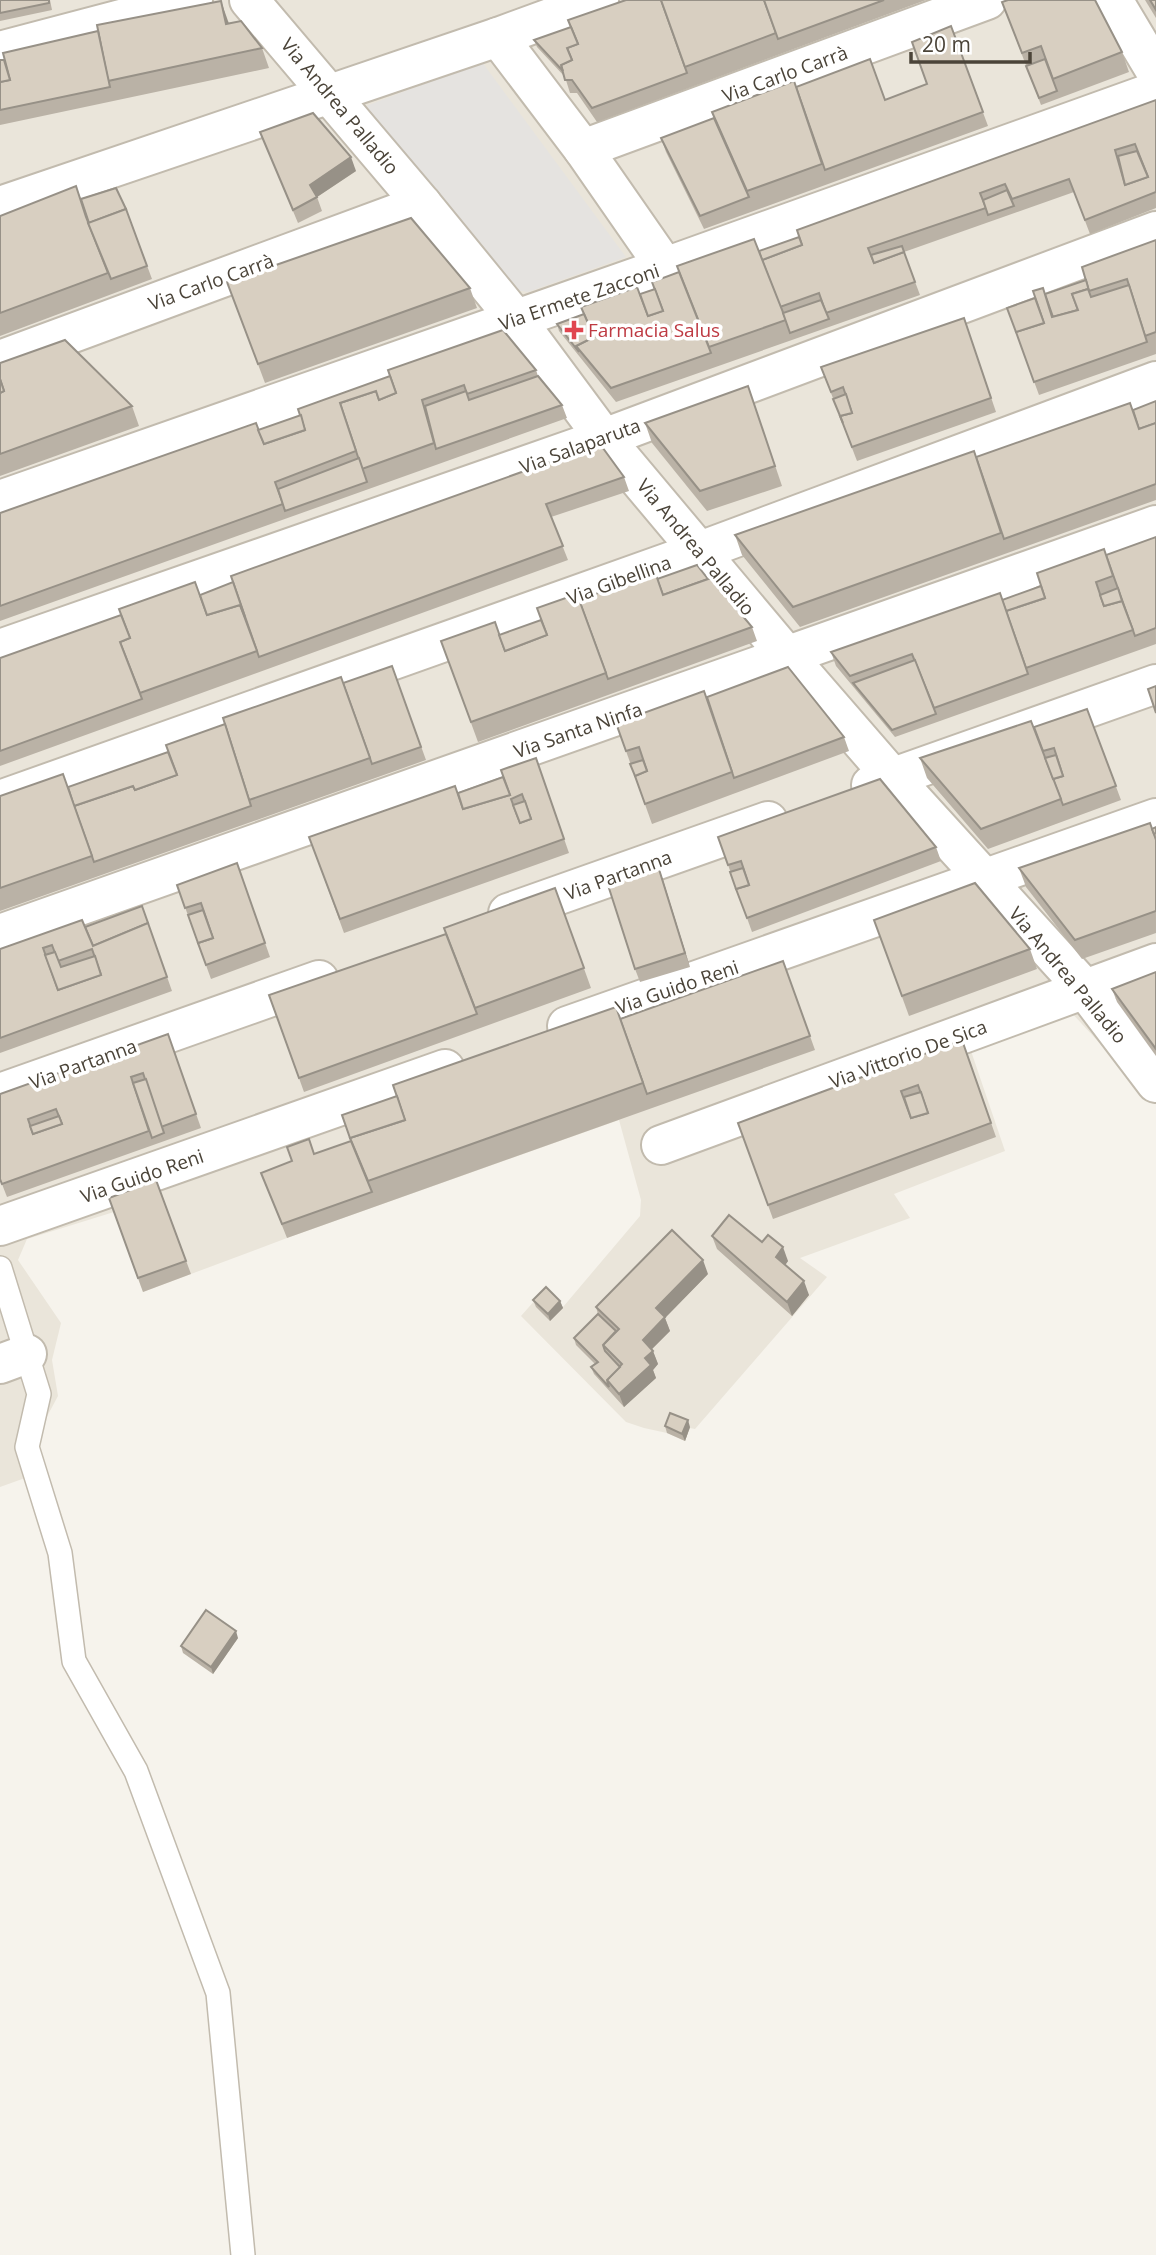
<svg xmlns="http://www.w3.org/2000/svg" width="1156" height="2255" viewBox="0 0 1156 2255" font-family="'Open Sans',sans-serif">
	<style>
		.residential { fill: #eae5da }
		.parking { fill: #e5e3e0 }
		.lines { fill: none; stroke-linecap: round; stroke-linejoin: round }
		.lane-casing { stroke: #c2bbae; stroke-width: 26 }
		.street-casing { stroke: #c2bbae; stroke-width: 42 }
		.lane { stroke: #fff; stroke-width: 23 }
		.street { stroke: #fff; stroke-width: 38 }
		.wall { fill: #bab2a6 }
		.shaded-wall { fill: #979187 }
		.building { fill: #d8cfc1; stroke: #979187; stroke-width: 2; fill-rule: evenodd }
		.health-dot { fill: #e0444e; stroke: #fff; stroke-width: 2.5 }
		.labels { text-anchor: middle; stroke-width: 7; stroke-linejoin: round; paint-order: stroke }
		.street-label { font-size: 19px; fill: #4b4439; stroke: #fff }
		.health-label { font-size: 19px; fill: #be3a42; stroke: #fff; text-anchor: start }
	</style>
	<rect width="100%" height="100%" fill="#f6f3ec"/>
	<polygon class="residential" points="0,0 1156,0 1156,1104 1069,1010 971,1051 1005,1151 894,1194 910,1218 800,1258 827,1277 695,1429 690,1428 685,1441 667,1433 644,1428 626,1422 521,1316 544,1290 563,1307 640,1216 641,1200 619,1120 287,1238 143,1292 114,1212 27,1239 18,1260 61,1323 52,1360 58,1396 37,1435 39,1473 0,1487"/>
	<polygon class="parking" points="482,62 626,257 528,292 515,290 366,106"/>
	<g class="lines">
		<g class="lane-casing">
			<polyline id="lane" points="0,1268 39,1394 27,1447 60,1553 74,1661 136,1771 218,1993 243,2255"/>
		</g>
		<g class="street-casing">
			<g id="street">
				<polyline points="249,0 422,204 515,318 604,438 787,656 892,777 1084,988 1156,1083"/>
				<polyline points="1113,0 1156,72"/>
				<polyline points="498,37 583,149 665,267"/>
				<polyline points="0,51 193,0"/>
				<polyline points="583,149 987,0"/>
				<polyline points="0,206 498,37 599,0"/>
				<polyline points="0,360 422,204"/>
				<polyline points="0,500 665,267 1156,91"/>
				<polyline points="0,649 604,438 1156,231"/>
				<polyline points="871,785 1156,684"/>
				<polyline points="0,800 700,551 1156,381"/>
				<polyline points="508,913 768,821"/>
				<polyline points="0,934 1156,525"/>
				<polyline points="567,1026 1156,818"/>
				<polyline points="0,1093 319,980"/>
				<polyline points="661,1145 1156,963"/>
				<polyline points="0,1226 445,1069"/>
				<polyline points="0,1364 27,1354"/>
			</g>
		</g>
		<use href="#lane" class="lane"/>
		<use href="#street" class="street"/>
	</g>
	<g class="wall">
		<polygon points="0,0 50,0 52,10 0,21"/>
		<polygon points="626,0 926,0 597,122 577,93 570,93 565,77 537,47 534,40 571,27"/>
		<polygon points="1145,0 1156,0 1156,18"/>
		<polygon points="1002,2 1122,52 1129,72 1041,105"/>
		<polygon points="228,21 229,23 262,48 269,68 0,125 0,60"/>
		<polygon points="951,26 988,126 704,229 666,152 661,138 796,87 885,100 927,84"/>
		<polygon points="1156,100 1156,208 1090,234 1074,192 904,252 920,295 616,402 559,331 557,324 799,237"/>
		<polygon points="260,132 356,171 317,197 322,211 298,223"/>
		<polygon points="76,186 81,199 126,209 152,279 0,336 0,216"/>
		<polygon points="1156,240 1156,354 1039,395 1007,308 1086,280"/>
		<polygon points="227,282 470,288 477,308 265,383"/>
		<polygon points="964,318 996,412 857,461 821,367"/>
		<polygon points="0,363 132,406 139,426 0,476"/>
		<polygon points="536,370 538,376 562,405 567,418 0,621 0,513 258,430"/>
		<polygon points="1156,401 1156,500 800,627 742,555 735,535 976,457 1133,410"/>
		<polygon points="755,406 782,486 707,511 652,443 645,423"/>
		<polygon points="624,477 629,491 551,517 568,560 0,766 0,658 200,595"/>
		<polygon points="1156,537 1156,644 895,737 836,666 831,652 1003,602 1106,555"/>
		<polygon points="657,579 752,627 757,641 478,742 441,641 499,635 541,620 579,600"/>
		<polygon points="392,666 426,760 0,911 0,796 68,788 168,752 343,683"/>
		<polygon points="707,698 844,737 849,751 652,824 616,723"/>
		<polygon points="1087,709 1121,800 988,849 927,778 920,758 1034,727"/>
		<polygon points="536,758 569,853 344,933 309,837 458,794 503,777"/>
		<polygon points="1156,827 1156,933 1082,959 1026,887 1019,868"/>
		<polygon points="718,837 936,847 941,861 752,932"/>
		<polygon points="237,863 270,957 211,979 177,885"/>
		<polygon points="658,866 690,967 640,982 635,969"/>
		<polygon points="555,888 591,988 304,1092 269,995 446,934"/>
		<polygon points="142,906 172,991 0,1053 0,949 85,927"/>
		<polygon points="874,920 1030,949 1037,969 909,1016"/>
		<polygon points="783,961 815,1050 287,1238 261,1173 351,1141 620,1019"/>
		<polygon points="1156,972 1156,1056 1117,1002 1112,989"/>
		<polygon points="168,1034 201,1128 7,1197 0,1179 0,1094"/>
		<polygon points="962,1040 996,1137 773,1219 738,1123"/>
		<polygon points="156,1180 191,1274 143,1292 109,1198"/>
		<polygon points="712,1236 762,1242 788,1261 785,1265 809,1295 792,1316 717,1249"/>
		<polygon points="708,1274 665,1318 670,1331 652,1349 658,1364 653,1370 656,1378 624,1407 594,1374 591,1367 595,1364 576,1345 574,1338 598,1314 596,1307"/>
		<polygon points="533,1300 560,1301 563,1308 550,1321 536,1307"/>
		<polygon points="665,1426 690,1427 685,1441 667,1433"/>
		<polygon points="238,1638 213,1674 183,1653 181,1646"/>
	</g>
	<g class="shaded-wall">
		<polygon points="221,1 228,21 233,44 226,24"/>
		<polygon points="351,157 356,171 317,197 310,185"/>
		<polygon points="658,866 663,880 690,967 685,953"/>
		<polygon points="783,1247 788,1261 781,1271 776,1257"/>
		<polygon points="703,1260 708,1274 665,1318 670,1331 648,1353 643,1340 656,1308"/>
		<polygon points="804,1281 809,1295 792,1316 787,1302"/>
		<polygon points="560,1301 563,1308 550,1321 548,1314"/>
		<polygon points="653,1351 658,1364 653,1370 656,1378 624,1407 619,1394 645,1358"/>
		<polygon points="688,1420 690,1427 685,1441 682,1434"/>
		<polygon points="236,1631 238,1638 213,1674 211,1667"/>
	</g>
	<g class="building">
		<polygon points="0,0 49,0 49,3 0,13"/>
		<polygon points="626,0 661,0 687,73 592,108 572,80 565,80 561,65 572,60 567,48 578,44 568,20"/>
		<polygon points="661,0 764,0 776,33 685,67"/>
		<polygon points="764,0 884,0 778,39"/>
		<polygon points="1008,0 1095,0 1122,52 1053,79 1041,46 1022,53 1002,2"/>
		<polygon points="1150,0 1156,0 1156,10"/>
		<polygon points="221,1 226,24 241,21 262,48 108,81 97,25"/>
		<polygon points="951,26 983,112 825,170 796,87 870,59 885,100 927,84 912,42"/>
		<polygon points="571,27 578,44 567,48 572,60 561,65 563,71 534,40"/>
		<polygon points="98,31 110,87 0,110 0,82 10,80 3,53"/>
		<polygon points="1045,59 1057,91 1039,98 1026,66"/>
		<polygon points="0,60 4,60 10,80 0,82"/>
		<polygon points="794,81 822,164 747,191 712,112"/>
		<path d="M1156 100V192L1085 220 1069 179 1012 199 1005 184 980 193 986 208 868 248 874 263 904 252 915 282 826 313 819 293 780 307 762 260 802 245 797 230ZM1135 144 1148 177 1125 185 1115 150Z"/>
		<polygon points="313,113 351,157 310,185 317,197 293,210 260,132"/>
		<polygon points="714,118 749,197 700,216 661,138"/>
		<polygon points="1137,151 1148,177 1125,185 1118,156"/>
		<polygon points="76,186 86,217 108,273 0,313 0,216"/>
		<polygon points="116,188 126,209 89,223 81,199"/>
		<polygon points="1007,190 1014,206 988,215 983,200"/>
		<polygon points="126,209 147,266 111,279 88,223"/>
		<polygon points="411,218 470,288 258,364 227,282"/>
		<polygon points="799,237 802,245 762,260 763,263 759,251"/>
		<polygon points="754,239 786,320 709,347 677,266"/>
		<polygon points="1156,240 1156,332 1145,336 1127,279 1089,291 1082,267"/>
		<polygon points="902,246 904,252 874,263 871,255"/>
		<polygon points="679,272 711,353 611,388 576,346 594,337 581,307 637,287 648,316 663,311 652,282"/>
		<polygon points="1086,280 1089,291 1088,289 1072,294 1078,310 1053,317 1045,294"/>
		<polygon points="1129,285 1147,342 1034,382 1016,332 1044,323 1033,291 1043,288 1052,317 1078,310 1072,294 1088,289 1091,297"/>
		<polygon points="655,289 663,311 648,316 640,294"/>
		<polygon points="1035,298 1044,323 1016,332 1007,308"/>
		<polygon points="821,300 829,319 790,333 783,313"/>
		<polygon points="584,314 594,337 576,346 579,352 557,324"/>
		<polygon points="964,318 991,398 852,447 840,416 852,413 843,387 831,392 821,367"/>
		<polygon points="503,330 536,370 467,394 464,385 422,400 434,443 362,469 340,403 376,391 379,400 396,393 388,370"/>
		<polygon points="65,340 132,406 0,454 0,393 4,391 0,379 0,363"/>
		<polygon points="390,376 396,393 379,400 376,391 340,403 356,451 275,482 283,504 0,606 0,513 256,423 264,444 305,430 298,409"/>
		<polygon points="538,376 562,405 436,449 425,406 466,391 469,400"/>
		<polygon points="0,379 4,391 0,393"/>
		<polygon points="748,386 775,466 700,491 645,423"/>
		<polygon points="846,394 852,413 840,416 843,423 833,399"/>
		<polygon points="1156,401 1156,423 1139,429 1133,410"/>
		<polygon points="1130,403 1139,429 1156,423 1156,484 1004,539 976,457"/>
		<polygon points="301,415 305,430 264,444 258,430"/>
		<polygon points="600,444 624,477 546,504 563,546 259,657 231,576"/>
		<polygon points="974,451 1001,533 793,607 735,535"/>
		<polygon points="359,458 367,482 285,511 278,489"/>
		<polygon points="1156,537 1156,628 1135,636 1106,555"/>
		<polygon points="1104,549 1113,576 1096,582 1104,606 1122,601 1133,630 1026,668 1006,611 1045,598 1037,573"/>
		<polygon points="697,565 708,579 663,595 657,579"/>
		<polygon points="655,572 663,595 711,578 752,627 608,679 579,600"/>
		<polygon points="195,582 207,615 240,605 257,651 140,693 120,642 130,638 119,609"/>
		<polygon points="233,582 245,617 240,605 207,615 200,595"/>
		<polygon points="1041,586 1045,598 1006,611 1002,600"/>
		<polygon points="1118,588 1122,601 1104,606 1100,595"/>
		<polygon points="1000,593 1028,674 934,708 912,654 850,676 831,652"/>
		<polygon points="577,594 606,673 471,722 441,641 495,622 505,651 547,635 537,608"/>
		<polygon points="121,615 130,638 120,642 142,699 0,751 0,658"/>
		<polygon points="541,620 547,635 505,651 499,635"/>
		<polygon points="915,660 936,714 892,730 853,683"/>
		<polygon points="392,666 421,747 372,764 343,683"/>
		<polygon points="788,667 844,737 734,778 707,697"/>
		<polygon points="341,677 370,758 249,800 223,718"/>
		<polygon points="1156,686 1156,713 1148,689"/>
		<polygon points="704,691 732,772 645,804 635,776 647,771 639,747 626,751 616,723"/>
		<polygon points="1087,709 1116,786 1063,805 1053,779 1063,776 1054,748 1043,751 1034,727"/>
		<polygon points="1031,721 1061,799 981,829 920,758"/>
		<polygon points="225,724 251,806 94,862 74,806 133,786 135,790 177,775 166,745"/>
		<polygon points="168,752 177,775 135,790 133,786 74,806 68,787"/>
		<polygon points="1056,755 1063,776 1053,779 1045,758"/>
		<path d="M536 758 564 839 340 919 309 837 455 786 463 809 510 795 501 770ZM522 794 531 819 520 823 511 799Z"/>
		<polygon points="643,760 647,771 635,776 630,764"/>
		<polygon points="63,774 92,856 0,888 0,796"/>
		<polygon points="503,777 510,795 463,809 458,793"/>
		<polygon points="880,779 936,847 747,918 736,889 749,885 741,861 728,865 718,837"/>
		<polygon points="525,801 531,819 520,823 513,805"/>
		<polygon points="1150,823 1156,840 1156,911 1075,940 1019,868"/>
		<polygon points="1156,827 1156,833 1154,834 1152,829"/>
		<polygon points="237,863 265,943 206,965 198,943 213,938 201,903 185,908 177,885"/>
		<polygon points="658,866 685,953 635,969 607,882"/>
		<polygon points="743,868 749,885 736,889 730,872"/>
		<polygon points="975,883 1030,949 902,996 874,920"/>
		<polygon points="555,888 584,968 475,1008 444,928"/>
		<polygon points="142,906 148,923 93,946 85,927"/>
		<polygon points="203,910 213,938 198,943 188,915"/>
		<path d="M82 920 93 946 148 923 167 977 0 1038V949ZM52 945 58 961 92 949 101 975 58 990 43 948Z"/>
		<polygon points="446,934 477,1014 299,1078 269,995"/>
		<polygon points="55,952 61,967 95,956 101,975 58,990 45,955"/>
		<polygon points="783,961 810,1036 647,1094 620,1019"/>
		<polygon points="1156,972 1156,1049 1112,989"/>
		<polygon points="616,1007 643,1083 368,1181 350,1138 405,1120 393,1085"/>
		<path d="M168 1034 196 1114 161 1127 143 1073 131 1077 149 1131 2 1184 0 1179V1094ZM56 1109 62 1124 33 1134 28 1119Z"/>
		<path d="M962 1040 991 1123 768 1205 738 1123ZM918 1085 928 1113 911 1118 901 1091Z"/>
		<polygon points="146,1079 164,1133 152,1138 133,1083"/>
		<polygon points="921,1092 928,1113 911,1118 904,1097"/>
		<polygon points="397,1096 405,1120 350,1138 342,1115"/>
		<polygon points="59,1116 62,1124 33,1134 30,1126"/>
		<polygon points="309,1139 314,1154 351,1141 372,1192 282,1224 261,1173 292,1161 287,1147"/>
		<polygon points="156,1180 186,1261 138,1278 109,1198"/>
		<polygon points="729,1215 762,1242 768,1235 783,1247 776,1257 804,1281 787,1302 712,1236"/>
		<polygon points="672,1230 703,1260 656,1308 665,1317 643,1340 653,1351 645,1358 651,1365 619,1394 607,1380 622,1364 603,1345 619,1329 596,1307"/>
		<polygon points="546,1287 560,1301 548,1314 533,1300"/>
		<polygon points="598,1314 616,1331 603,1345 605,1351 620,1367 607,1380 609,1387 591,1367 598,1362 574,1338"/>
		<polygon points="670,1413 688,1420 682,1434 665,1426"/>
		<polygon points="206,1610 236,1631 211,1667 181,1646"/>
	</g>
	<path class="health-dot" d="M570.5 319.5h7v7h7v7h-7v7h-7v-7h-7v-7h7z"/>
	<g class="labels">
		<g class="street-label">
			<text transform="translate(785 74) rotate(-20)" y="7">Via Carlo Carrà</text>
			<text transform="translate(340 106) rotate(50)" y="7">Via Andrea Palladio</text>
			<text transform="translate(211 282) rotate(-20)" y="7">Via Carlo Carrà</text>
			<text transform="translate(579 297) rotate(-19)" y="7">Via Ermete Zacconi</text>
			<text transform="translate(580 446) rotate(-20)" y="7">Via Salaparuta</text>
			<text transform="translate(696 547) rotate(50)" y="7">Via Andrea Palladio</text>
			<text transform="translate(619 580) rotate(-20)" y="7">Via Gibellina</text>
			<text transform="translate(578 730) rotate(-19)" y="7">Via Santa Ninfa</text>
			<text transform="translate(618 875) rotate(-20)" y="7">Via Partanna</text>
			<text transform="translate(1068 975) rotate(50)" y="7">Via Andrea Palladio</text>
			<text transform="translate(677 987) rotate(-19)" y="7">Via Guido Reni</text>
			<text transform="translate(908 1054) rotate(-20)" y="7">Via Vittorio De Sica</text>
			<text transform="translate(83 1064) rotate(-20)" y="7">Via Partanna</text>
			<text transform="translate(142 1176) rotate(-19)" y="7">Via Guido Reni</text>
		</g>
		<g class="health-label">
			<text x="588" y="337">Farmacia Salus</text>
		</g>
	</g>
	<path d="M911 52v10h119v-10" fill="none" stroke="#4b4439" stroke-width="3.5"/>
	<text x="922" y="52" font-size="21" fill="#4b4439" stroke="#ffffff" stroke-width="5" paint-order="stroke">20 m</text>
</svg>
